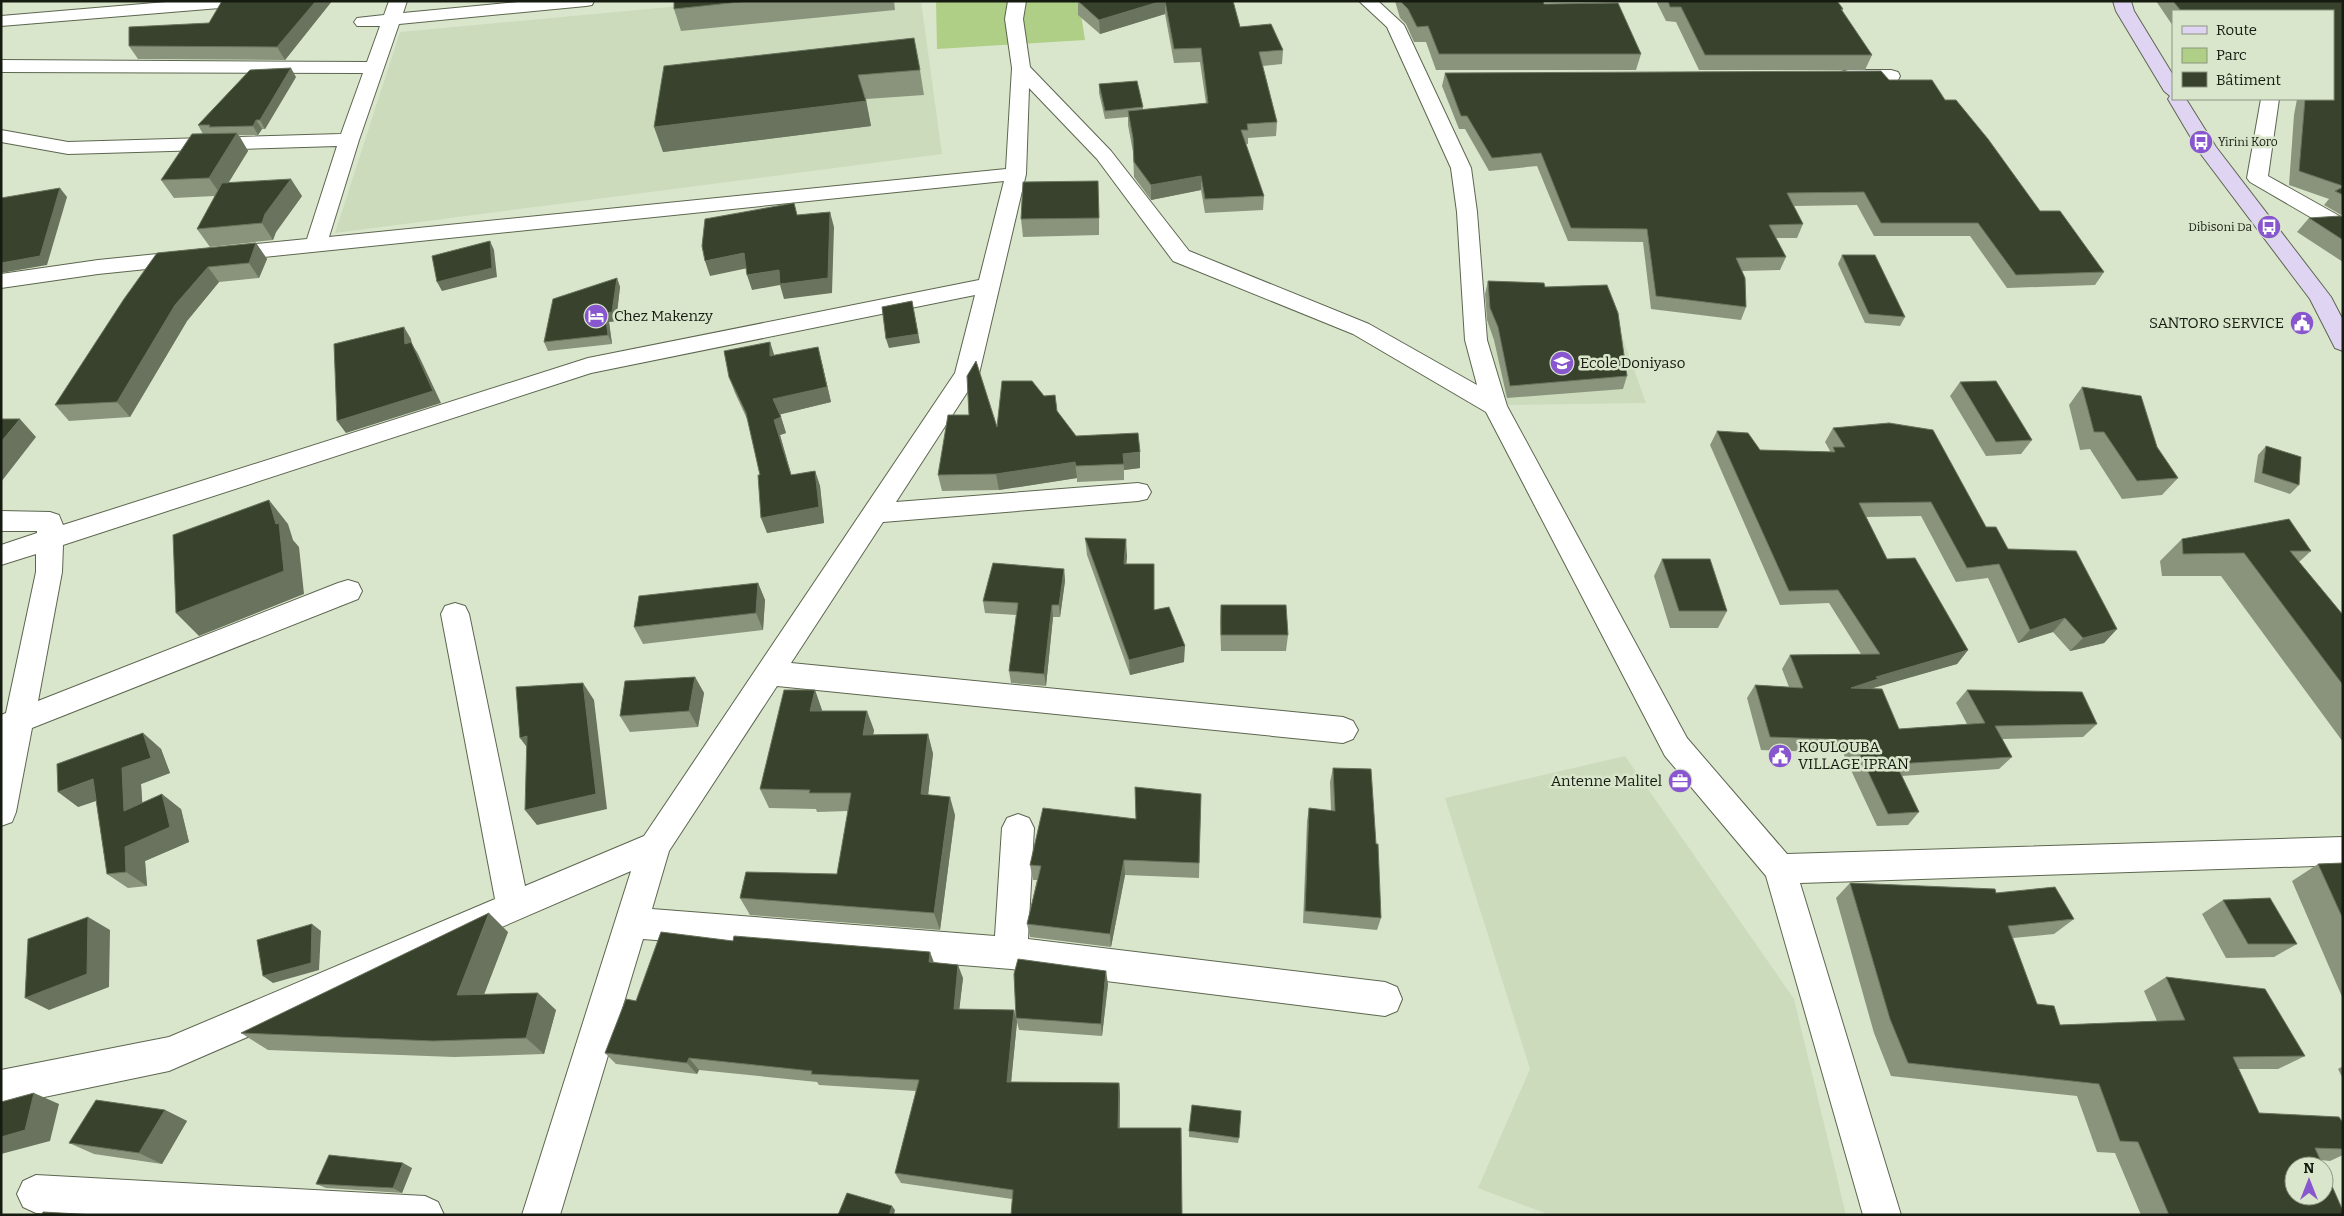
<svg xmlns="http://www.w3.org/2000/svg" width="2344" height="1216" viewBox="0 0 2344 1216" font-family="Bitter,serif">
	<style>
		.built { fill: #cbdbbb }
		.green { fill: #aecf85 }
		.lines { fill: none; stroke-linecap: round; stroke-linejoin: round }
		.street-casing { stroke: #5c664f; stroke-width: 2 }
		.secondary-casing { stroke: #5c664f; stroke-width: 2 }
		.street { fill: #fff; fill-rule: evenodd }
		.secondary { fill: #e0d4f3; fill-rule: evenodd }
		.wall { fill: #8a947c }
		.shaded-wall { fill: #69735d }
		.building { fill: #39422d; stroke: #69735d }
		.labels { text-anchor: middle; stroke-width: 5; stroke-linejoin: round; paint-order: stroke }
		.far-poi-label { font-size: 12px; fill: #161b11; stroke: #dae6cc; text-anchor: start }
		.poi-label { font-size: 15px; fill: #161b11; stroke: #dae6cc; text-anchor: start }
	</style>
	<rect width="100%" height="100%" fill="#dae6cc"/>
	<g class="built">
		<polygon points="734,1 921,1 942,154 335,233 400,32"/>
		<polygon points="1617,322 1646,403 1502,405 1481,323"/>
		<polygon points="1625,756 1794,999 1846,1215 1545,1215 1545,1213 1478,1188 1530,1069 1445,798"/>
	</g>
	<polygon class="green" points="936,1 1079,1 1085,40 937,49"/>
	<g class="lines">
		<g class="street-casing">
			<g id="street">
				<polygon points="178,1 252,1 250,5 244,6 1,26 1,16"/>
				<polygon points="389,1 407,1 403,13 528,1 594,1 592,5 586,6 399,24 359,140 329,237 1006,169 1012,68 1005,19 1008,1 1026,1 1023,19 1030,67 1111,151 1189,251 1369,324 1477,385 1465,340 1457,212 1451,168 1387,27 1359,1 1378,1 1404,25 1471,168 1477,212 1487,340 1507,406 1687,738 1787,854 2343,837 2343,865 1800,883 1901,1215 1863,1215 1766,876 1665,756 1486,412 1353,334 1173,261 1097,159 1029,88 1026,174 979,374 896,502 1138,483 1147,485 1151,492 1147,499 1138,501 883,522 791,663 1343,717 1353,721 1358,730 1353,739 1343,743 777,686 669,851 652,909 995,936 1002,828 1007,818 1018,814 1029,818 1034,828 1028,939 1385,982 1397,987 1402,999 1397,1011 1385,1016 1011,969 643,939 560,1215 522,1215 631,871 169,1071 1,1106 1,1070 169,1037 495,899 441,614 445,606 455,603 465,606 469,614 525,886 644,836 955,373 975,295 591,373 63,545 62,572 38,701 338,583 348,580 358,583 362,591 358,599 32,728 16,812 12,822 1,826 1,715 6,713 36,572 36,554 1,565 1,545 37,533 37,531 1,531 1,511 50,512 59,515 63,525 588,358 979,280 1004,181 98,274 1,288 1,274 98,260 307,239 337,146 68,154 1,142 1,130 68,142 341,134 363,73 1,72 1,60 367,62 380,26 357,26 354,22 357,18 384,15"/>
				<polygon points="1848,70 1891,70 1898,72 1900,76 1898,80 1891,82 1841,80 1839,76 1841,72"/>
				<polygon points="2261,99 2279,99 2268,176 2343,218 2343,233 2336,232 2250,182 2247,178"/>
				<polygon points="36,1175 425,1196 438,1202 444,1215 74,1215 36,1213 23,1207 17,1194 23,1181"/>
			</g>
		</g>
		<g class="secondary-casing">
			<polygon id="secondary" points="2113,1 2131,1 2134,11 2173,75 2173,99 2186,99 2216,147 2331,297 2343,320 2343,351 2335,348 2310,299 2200,153 2168,99 2170,96 2164,91 2116,11"/>
		</g>
		<use href="#street" class="street"/>
		<use href="#secondary" class="secondary"/>
	</g>
	<g class="wall">
		<polygon points="332,1 285,60 138,59 129,46 209,23"/>
		<polygon points="674,1 894,1 895,10 681,31 674,9"/>
		<polygon points="1078,1 1233,1 1240,27 1283,50 1282,64 1263,66 1277,122 1276,136 1248,138 1248,144 1246,144 1264,196 1263,210 1205,213 1201,190 1151,200 1134,177 1133,152 1128,125 1128,117 1105,119 1099,93 1099,84 1143,107 1143,110 1206,103 1200,62 1174,63 1165,14 1100,34 1078,15"/>
		<polygon points="1395,1 1543,1 1544,4 1641,54 1636,70 1436,70 1426,42 1414,42 1406,24 1400,18"/>
		<polygon points="1656,1 1837,1 1843,9 1842,12 1872,55 1865,70 1699,70 1676,22 1666,21"/>
		<polygon points="2156,1 2343,1 2343,216 2324,205 2329,199 2289,185 2294,115 2297,99 2333,99 2333,11 2173,11 2173,26"/>
		<polygon points="664,66 920,70 924,95 866,99 871,126 663,152"/>
		<polygon points="1445,73 1889,80 1945,100 2040,211 2104,272 2095,285 2007,288 1970,236 1874,236 1857,205 1794,206 1803,224 1797,238 1776,238 1786,257 1780,270 1742,271 1746,307 1741,320 1651,309 1643,242 1568,241 1537,166 1489,171 1465,129 1459,129 1442,86"/>
		<polygon points="296,77 265,129 262,129 258,135 239,135 248,151 228,183 302,196 276,232 273,240 210,247 197,229 215,196 174,198 161,180 203,134 198,125"/>
		<polygon points="1099,198 1099,235 1023,237 1021,219"/>
		<polygon points="2343,217 2343,262 2297,232 2309,218"/>
		<polygon points="256,243 267,259 259,278 219,282 187,321 130,417 69,421 55,405 124,299"/>
		<polygon points="1842,255 1905,317 1900,326 1865,323 1838,264"/>
		<polygon points="617,278 620,287 616,321 609,322 612,344 548,351 544,342"/>
		<polygon points="1488,281 1545,287 1627,376 1623,389 1507,398 1494,340 1487,320 1485,294"/>
		<polygon points="770,342 774,355 822,363 831,402 780,414 786,433 780,435 791,475 815,471 820,486 824,523 767,533 760,475 748,421 735,393 729,377"/>
		<polygon points="1960,382 2032,440 2021,454 1986,456 1950,396"/>
		<polygon points="2082,387 2178,478 2162,495 2122,499 2090,449 2080,450 2069,405"/>
		<polygon points="1057,411 1076,436 1140,468 1124,470 1124,480 1077,482 1077,478 999,490 942,491 938,475 997,427"/>
		<polygon points="1833,428 1986,527 2008,549 2117,629 2104,643 2070,651 2053,632 2018,643 1988,578 1956,582 1921,516 1866,517 1887,559 1968,650 1957,664 1872,688 1899,729 1967,724 1956,703 1967,690 2097,724 2083,737 2002,739 2012,757 1999,769 1902,776 1919,812 1908,825 1877,826 1843,753 1761,750 1747,698 1755,685 1789,687 1782,669 1790,655 1861,654 1829,603 1780,605 1710,445 1717,431 1760,450 1830,452 1830,451 1825,442"/>
		<polygon points="2266,446 2299,485 2290,494 2254,482 2258,455"/>
		<polygon points="1085,538 1127,556 1126,564 1184,662 1130,675 1087,555"/>
		<polygon points="2182,539 2311,551 2299,562 2343,615 2343,742 2221,576 2162,576 2160,561"/>
		<polygon points="1662,559 1727,611 1718,628 1670,628 1654,576"/>
		<polygon points="1064,569 1065,581 1060,617 1053,617 1046,686 1011,683 1009,671 1016,615 985,613 983,601"/>
		<polygon points="758,583 765,600 763,630 643,644 634,627"/>
		<polygon points="1221,605 1288,635 1286,651 1221,651 1220,622"/>
		<polygon points="695,677 704,693 698,727 630,732 620,716"/>
		<polygon points="815,690 822,711 874,730 873,735 928,734 933,754 928,795 955,815 940,930 750,915 740,898 837,874 848,811 817,812 816,809 769,808 760,789"/>
		<polygon points="143,733 161,749 170,773 141,784 142,802 181,809 189,842 145,861 147,886 128,888 107,874 96,801 78,807"/>
		<polygon points="1333,768 1381,918 1377,930 1303,923 1307,821 1309,808 1331,811 1330,782"/>
		<polygon points="1201,794 1199,878 1125,875 1111,947 1030,937 1027,924 1037,880 1033,880 1030,865 1136,819"/>
		<polygon points="2343,863 2343,999 2292,881 2318,864"/>
		<polygon points="1850,883 1996,893 2074,919 2054,934 2013,938 2037,1004 2060,1025 2157,1021 2144,991 2166,977 2305,1056 2278,1069 2238,1069 2259,1113 2343,1123 2343,1155 2330,1161 2320,1160 2343,1215 2141,1215 2115,1153 2097,1152 2077,1096 1891,1076 1874,1033 1836,898"/>
		<polygon points="2223,900 2297,944 2274,957 2226,958 2202,914"/>
		<polygon points="508,932 484,994 556,1010 544,1054 454,1057 268,1050 241,1033"/>
		<polygon points="934,962 963,978 959,1009 1016,1018 1108,984 1102,1036 1019,1030 1017,1022 1011,1082 1119,1083 1120,1094 1120,1128 1012,1199 901,1183 895,1173 916,1091 819,1085 817,1082 699,1070 697,1074 616,1064 605,1053 636,1001"/>
		<polygon points="2343,1066 2343,1079 2338,1069"/>
		<polygon points="165,1110 187,1121 162,1164 94,1154 69,1143"/>
		<polygon points="1189,1131 1239,1138 1238,1143 1189,1137"/>
		<polygon points="412,1168 402,1193 326,1188 316,1184"/>
	</g>
	<g class="shaded-wall">
		<polygon points="316,1 332,1 285,60 277,47"/>
		<polygon points="1162,1 1165,1 1165,14 1100,34 1099,20"/>
		<polygon points="291,68 296,77 265,129 260,120"/>
		<polygon points="866,101 871,126 663,152 654,127"/>
		<polygon points="256,120 262,129 258,135 253,126"/>
		<polygon points="237,133 248,151 221,195 209,178"/>
		<polygon points="1201,176 1201,190 1151,200 1151,185"/>
		<polygon points="291,179 302,196 276,232 273,240 262,223 265,214"/>
		<polygon points="60,188 67,197 47,265 1,273 1,263"/>
		<polygon points="830,212 834,227 832,293 784,299 780,285 752,290 747,275 779,270"/>
		<polygon points="490,241 494,250 497,277 442,291 437,282"/>
		<polygon points="256,243 267,259 259,278 249,263"/>
		<polygon points="744,253 748,268 710,276 705,261"/>
		<polygon points="208,267 219,282 187,321 130,417 117,402 175,305"/>
		<polygon points="617,278 620,287 616,321 609,322 612,344 608,335 605,313"/>
		<polygon points="912,301 920,343 889,348 886,339"/>
		<polygon points="404,327 411,339 412,344 418,354 441,403 346,433 337,421 405,344"/>
		<polygon points="770,342 775,358 770,356"/>
		<polygon points="818,347 831,402 778,415 773,399"/>
		<polygon points="781,417 786,433 780,435 796,491 774,420"/>
		<polygon points="20,419 36,437 1,482 1,442"/>
		<polygon points="1140,452 1140,468 1124,470 1123,454"/>
		<polygon points="1075,462 1077,478 999,490 996,474"/>
		<polygon points="815,471 820,486 824,523 767,533 761,518"/>
		<polygon points="269,500 288,524 293,540 299,547 304,594 199,636 176,613 276,524"/>
		<polygon points="1126,539 1127,556 1125,580 1124,564"/>
		<polygon points="1064,569 1065,581 1060,617 1059,605"/>
		<polygon points="758,583 765,600 763,630 756,613"/>
		<polygon points="1052,605 1053,617 1046,686 1044,674"/>
		<polygon points="2065,618 2053,632 2018,643 2030,630"/>
		<polygon points="2117,629 2104,643 2070,651 2083,638"/>
		<polygon points="1185,646 1184,662 1130,675 1129,660"/>
		<polygon points="1968,650 1957,664 1870,689 1851,688 1876,677"/>
		<polygon points="695,677 704,693 698,727 689,711"/>
		<polygon points="583,683 594,700 607,809 537,825 525,810"/>
		<polygon points="815,690 822,710 818,730 810,711"/>
		<polygon points="867,711 874,730 870,754 863,735"/>
		<polygon points="143,733 161,749 170,773 141,784 144,826 124,811 122,768"/>
		<polygon points="928,734 933,754 926,812 921,794"/>
		<polygon points="527,736 532,754 520,738"/>
		<polygon points="93,779 113,795 78,807 58,792"/>
		<polygon points="162,794 181,809 189,842 145,861 147,886 126,872 125,847"/>
		<polygon points="950,797 955,815 940,930 934,913"/>
		<polygon points="1124,860 1125,875 1111,947 1110,934"/>
		<polygon points="489,913 508,932 477,1013 457,995"/>
		<polygon points="88,917 110,930 109,987 49,1010 25,998"/>
		<polygon points="312,924 321,931 319,970 273,983 263,976"/>
		<polygon points="930,952 935,965 929,962"/>
		<polygon points="958,965 963,978 958,1021 954,1009"/>
		<polygon points="1106,971 1108,984 1102,1036 1101,1024"/>
		<polygon points="538,993 556,1010 544,1054 526,1038"/>
		<polygon points="1014,1010 1017,1022 1010,1093 1007,1082"/>
		<polygon points="689,1058 699,1070 697,1074 687,1063"/>
		<polygon points="1119,1083 1120,1094 1119,1138 1118,1128"/>
		<polygon points="34,1093 59,1104 50,1141 1,1154 1,1137"/>
		<polygon points="165,1110 187,1121 162,1164 139,1153"/>
		<polygon points="403,1163 412,1168 402,1193 393,1188"/>
		<polygon points="892,1206 895,1210 894,1215 889,1215"/>
	</g>
	<g class="building">
		<polygon points="222,1 316,1 277,47 129,46 129,27 209,23"/>
		<polygon points="674,1 749,1 674,9"/>
		<polygon points="1078,1 1162,1 1099,20"/>
		<polygon points="1165,1 1233,1 1240,27 1271,24 1283,50 1259,52 1277,122 1247,124 1248,130 1241,130 1264,196 1205,199 1201,176 1151,185 1134,162 1133,138 1128,111 1208,103 1201,48 1174,49"/>
		<polygon points="1401,1 1543,1 1544,4 1618,3 1641,54 1439,54 1428,26 1417,27 1408,9 1402,3"/>
		<polygon points="1668,1 1837,1 1843,9 1841,9 1872,55 1705,55 1681,7 1670,7"/>
		<polygon points="2173,1 2343,1 2343,186 2299,171 2305,99 2333,99 2333,11 2181,11"/>
		<polygon points="914,38 920,70 858,75 866,101 654,127 664,66"/>
		<polygon points="291,68 260,120 256,120 253,126 209,127 210,125 198,125 250,70"/>
		<polygon points="1881,71 1889,80 1932,80 1945,100 1956,100 1988,139 2040,211 2060,211 2104,272 2016,275 1978,223 1881,223 1864,192 1787,193 1803,224 1769,225 1786,257 1736,258 1745,278 1746,307 1656,296 1647,229 1571,228 1541,153 1492,158 1467,116 1461,116 1445,73"/>
		<polygon points="1137,81 1143,107 1105,111 1099,84"/>
		<polygon points="237,133 209,178 161,180 192,134"/>
		<polygon points="291,179 265,214 262,223 197,229 222,183"/>
		<polygon points="1098,181 1099,218 1021,219 1023,182"/>
		<polygon points="2343,187 2343,195 2335,191"/>
		<polygon points="60,188 40,256 1,263 1,198"/>
		<polygon points="794,203 797,215 830,212 828,278 780,284 779,270 747,275 744,253 705,261 702,246 705,219"/>
		<polygon points="2340,216 2343,217 2343,240 2309,218"/>
		<polygon points="490,241 492,268 437,282 432,256"/>
		<polygon points="256,243 249,263 208,267 175,305 117,402 55,405 124,299 157,253"/>
		<polygon points="1842,255 1875,255 1905,317 1869,314"/>
		<polygon points="617,278 612,312 605,313 608,335 544,342 553,299"/>
		<polygon points="1488,281 1544,283 1545,287 1607,285 1618,313 1627,376 1510,386 1498,327 1490,308"/>
		<polygon points="912,301 918,334 886,339 882,307"/>
		<polygon points="404,327 405,344 411,342 433,391 337,421 334,344"/>
		<polygon points="770,342 770,356 818,347 827,387 773,399 781,417 774,420 791,475 815,471 819,507 761,518 758,475 760,475 746,413 729,377 724,351"/>
		<polygon points="976,361 997,427 1002,381 1032,381 1044,396 1055,395 1057,411 1076,436 1138,433 1140,452 1123,454 1124,464 1076,466 1075,462 996,474 938,475 948,415 969,415 967,376"/>
		<polygon points="1996,381 2032,440 1996,442 1960,382"/>
		<polygon points="2082,387 2141,396 2157,447 2178,478 2137,481 2104,432 2094,432"/>
		<polygon points="1,419 20,419 1,442"/>
		<polygon points="1889,423 1933,430 1986,527 1996,527 2008,549 2076,551 2117,629 2083,638 2065,618 2030,630 1999,564 1967,568 1931,502 1859,503 1887,559 1915,558 1968,650 1876,677 1878,679 1851,688 1882,689 1899,729 1985,723 1967,690 2082,692 2097,724 1995,726 2012,757 1896,764 1919,812 1888,814 1853,740 1770,737 1755,685 1803,688 1790,655 1880,654 1838,590 1789,591 1717,431 1748,433 1760,450 1835,452 1833,447 1845,447 1833,428"/>
		<polygon points="2266,446 2301,457 2299,485 2262,473"/>
		<polygon points="269,500 276,524 279,523 284,571 176,613 173,535"/>
		<polygon points="2289,519 2311,551 2290,551 2343,615 2343,685 2244,553 2183,554 2182,539"/>
		<polygon points="1085,538 1126,539 1124,564 1154,564 1154,610 1169,607 1185,646 1129,660"/>
		<polygon points="1662,559 1710,559 1727,611 1679,611"/>
		<polygon points="993,563 1064,569 1059,605 1052,605 1044,674 1009,671 1018,603 983,601"/>
		<polygon points="758,583 756,613 634,627 639,596"/>
		<polygon points="1221,605 1286,605 1288,635 1221,635"/>
		<polygon points="695,677 689,711 620,716 625,681"/>
		<polygon points="583,683 596,794 525,810 527,736 520,738 516,687"/>
		<polygon points="784,690 815,690 810,711 867,711 863,735 928,734 921,794 950,797 934,913 740,898 746,872 837,874 851,793 809,793 810,790 760,789"/>
		<polygon points="143,733 151,758 122,768 124,811 162,794 170,827 125,847 126,872 107,874 93,779 58,792 57,764"/>
		<polygon points="1333,768 1371,769 1376,844 1378,844 1381,918 1305,911 1309,808 1335,811"/>
		<polygon points="1135,787 1201,794 1199,863 1124,860 1110,934 1027,924 1041,866 1030,865 1043,808 1136,819"/>
		<polygon points="2343,863 2343,919 2318,864"/>
		<polygon points="1850,883 1995,889 1996,893 2055,887 2074,919 2008,926 2037,1004 2054,1006 2060,1025 2185,1020 2166,977 2265,989 2305,1056 2233,1057 2259,1113 2339,1117 2343,1123 2343,1149 2315,1148 2323,1166 2294,1166 2294,1196 2324,1196 2324,1168 2343,1211 2343,1215 2169,1215 2138,1142 2120,1141 2099,1084 1908,1063 1890,1019"/>
		<polygon points="2270,898 2297,944 2248,944 2223,900"/>
		<polygon points="489,913 457,995 538,993 526,1038 433,1041 241,1033"/>
		<polygon points="88,917 87,974 25,998 28,939"/>
		<polygon points="312,924 311,963 263,976 257,940"/>
		<polygon points="661,932 733,941 734,936 930,952 929,962 958,965 954,1009 1014,1010 1007,1082 1119,1083 1118,1128 1181,1128 1182,1215 1011,1215 1013,1190 895,1173 919,1080 811,1074 812,1071 689,1058 687,1063 605,1053 626,999 636,1001"/>
		<polygon points="1018,959 1106,971 1101,1024 1016,1018 1014,974"/>
		<polygon points="34,1093 25,1130 1,1137 1,1102"/>
		<polygon points="96,1100 165,1110 139,1153 69,1143"/>
		<polygon points="1192,1105 1241,1111 1239,1138 1189,1131"/>
		<polygon points="329,1155 403,1163 393,1188 316,1184"/>
		<polygon points="847,1193 892,1206 889,1215 838,1215"/>
		<polygon points="43,1212 96,1215 42,1215"/>
	</g>
	<defs>
		<g id="bus-disc" transform="scale(1.25)"><circle r="9.5" fill="#8856ce" stroke="#dae6cc"/><path d="M-5-6H5V4H4V6H2V4H-2V6H-4V4H-5ZM-3.5-4V0h7V-4ZM-3.5 1.2v1.5H-2V1.2ZM2 1.2v1.5H3.5V1.2Z" fill="#fff"/></g>
		<g id="hotel-disc" transform="scale(1.25)"><circle r="9.5" fill="#8856ce" stroke="#dae6cc"/><path d="M-6-4.5h1.5V1H6V5H4.5V3h-9V5H-6ZM-4 0a1.8 1.8 0 1 1 3.6 0ZM.5 0V-2.5h3Q6-2.5 6 0Z" fill="#fff"/></g>
		<g id="civic-disc" transform="scale(1.25)"><circle r="9.5" fill="#8856ce" stroke="#dae6cc"/><path d="M-.6-6.5H3V-4.5H.6V-3L4-1V1h2V6H-6V1h2V-1L-.6-3ZM-1.2 2.5V6h2.4V2.5Z" fill="#fff"/></g>
		<g id="school-disc" transform="scale(1.25)"><circle r="9.5" fill="#8856ce" stroke="#dae6cc"/><path d="M0-5L7-2L0 1L-7-2ZM-4 1L0 2.5L4 1V4Q0 6-4 4Z" fill="#fff"/></g>
		<g id="office-disc" transform="scale(1.25)"><circle r="9.5" fill="#8856ce" stroke="#dae6cc"/><path d="M-6-3h4V-5.5h4V-3h4V5H-6ZM-1-4.5V-3h2v-1.5ZM-6 0V1H6V0Z" fill="#fff"/></g>
	</defs>
	<g fill-rule="evenodd">
		<use href="#bus-disc" x="2201" y="142"/>
		<use href="#bus-disc" x="2269" y="227"/>
		<use href="#hotel-disc" x="596" y="316"/>
		<use href="#civic-disc" x="2302" y="323"/>
		<use href="#school-disc" x="1562" y="363"/>
		<use href="#civic-disc" x="1780" y="756"/>
		<use href="#office-disc" x="1680" y="781"/>
	</g>
	<g class="labels">
		<g class="far-poi-label">
			<text x="2218" y="146">Yirini Koro</text>
			<text x="2252" y="231" text-anchor="end">Dibisoni Da</text>
		</g>
		<g class="poi-label">
			<text x="614" y="321">Chez Makenzy</text>
			<text x="2284" y="328" text-anchor="end">SANTORO SERVICE</text>
			<text x="1580" y="368">Ecole Doniyaso</text>
			<text x="1798" y="752">KOULOUBA<tspan x="1798" dy="17">VILLAGE IPRAN</tspan></text>
			<text x="1662" y="786" text-anchor="end">Antenne Malitel</text>
		</g>
	</g>
	<rect width="2344" height="1216" fill="none" stroke="#161b11" stroke-width="5"/>
	<rect x="2172" y="10" width="162" height="90" fill="#dae6cc" stroke="#8c9581"/>
	<rect x="2182" y="26" width="25" height="8" fill="#e0d4f3" stroke="#8c9581"/>
	<text x="2216" y="35" font-size="15" fill="#161b11">Route</text>
	<rect x="2182" y="48" width="25" height="15" fill="#aecf85" stroke="#8c9581"/>
	<text x="2216" y="60" font-size="15" fill="#161b11">Parc</text>
	<rect x="2182" y="72" width="25" height="15" fill="#39422d" stroke="#8c9581"/>
	<text x="2216" y="85" font-size="15" fill="#161b11">Bâtiment</text>
	<g transform="translate(2309 1181)"><circle r="24" fill="#dae6cc" stroke="#8c9581"/>
	<path d="M0-4L9 19L0 12L-9 19Z" fill="#8856ce"/>
	<text y="-8" font-size="14" font-weight="bold" text-anchor="middle" fill="#161b11">N</text>
	</g>
</svg>
